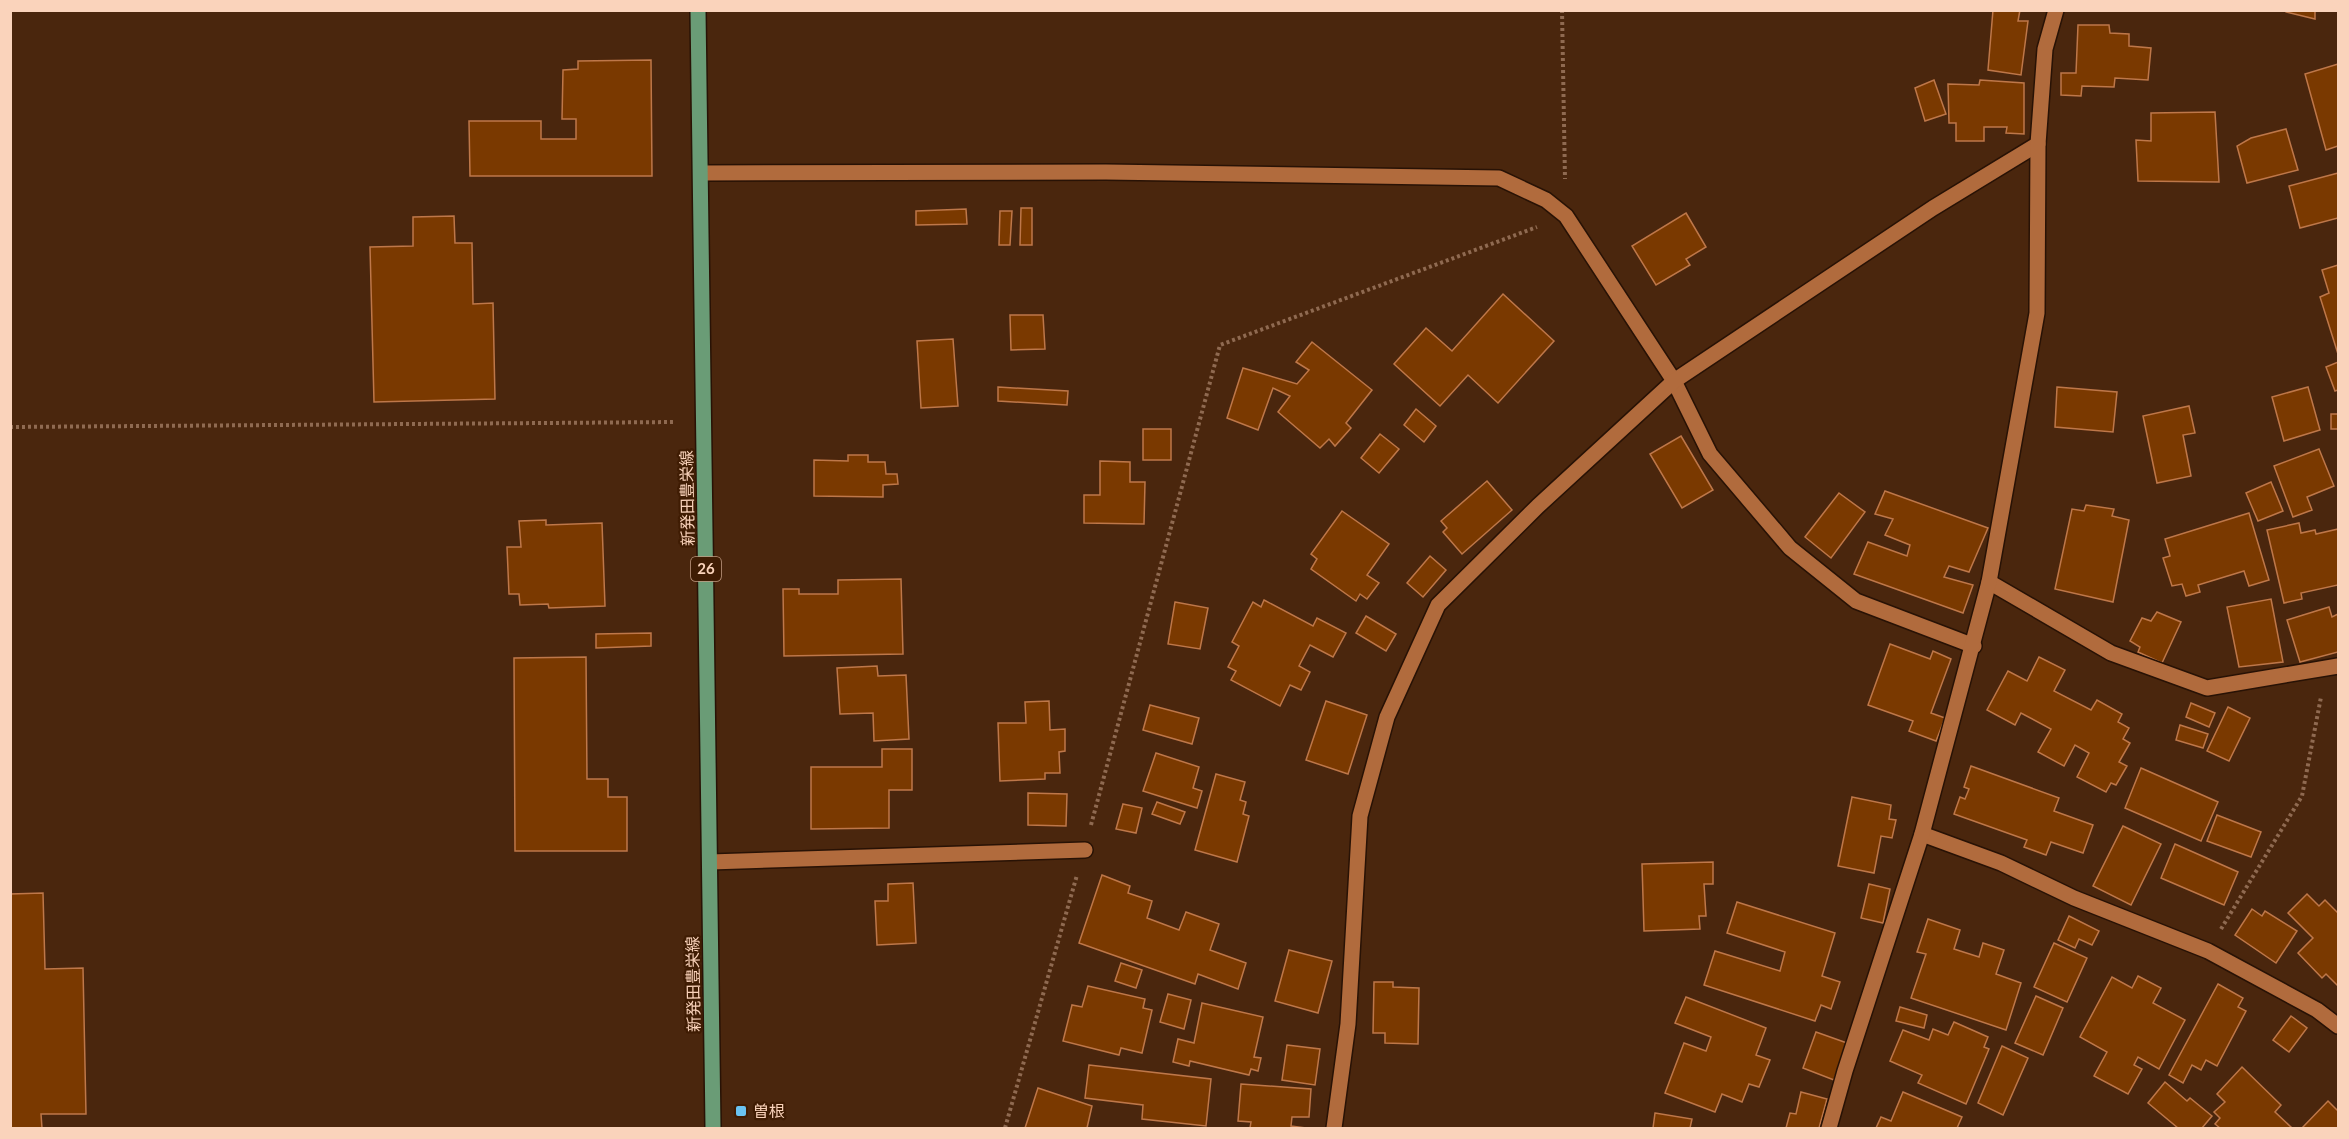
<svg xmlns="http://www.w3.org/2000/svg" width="2349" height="1139" viewBox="0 0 2349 1139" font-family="Lato,'Noto Sans JP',sans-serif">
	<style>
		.building { fill: #7a3900; stroke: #be7749; stroke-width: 1.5 }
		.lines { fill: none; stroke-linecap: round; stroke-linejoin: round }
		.minor-casing { stroke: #281205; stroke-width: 18 }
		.major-casing { stroke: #281205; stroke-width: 18 }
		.path { stroke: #8f6a51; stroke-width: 4; stroke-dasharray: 3 3; stroke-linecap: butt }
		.minor { stroke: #b16b3d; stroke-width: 15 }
		.major { stroke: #6a9c76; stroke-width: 15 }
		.poi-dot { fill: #6ac3f1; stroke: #3f1c03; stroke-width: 2 }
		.labels { text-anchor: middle; stroke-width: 4.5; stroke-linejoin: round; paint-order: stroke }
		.shield { fill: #3f1c03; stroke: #c29c84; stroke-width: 1.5 }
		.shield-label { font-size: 15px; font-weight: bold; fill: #fad3bb }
		.street-label { font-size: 16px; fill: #fad3bb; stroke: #3f1c03 }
		.poi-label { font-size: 16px; fill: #fad3bb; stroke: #3f1c03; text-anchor: start }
	</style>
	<rect width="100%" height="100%" fill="#4a260d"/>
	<g class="building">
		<polygon points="1993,10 2020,10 2018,21 2028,21 2021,75 1988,70"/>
		<polygon points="2286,10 2315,10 2315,19 2286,12"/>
		<polygon points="2078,25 2109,25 2110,33 2129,34 2129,46 2151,48 2148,80 2115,78 2114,87 2082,86 2081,96 2061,95 2061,73 2076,73"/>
		<polygon points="651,60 652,176 470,176 469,121 541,121 541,139 576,139 576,119 562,119 563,70 578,69 578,61"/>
		<polygon points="2338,64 2338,146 2326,150 2305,74"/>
		<polygon points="1934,80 1946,114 1925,121 1915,88"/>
		<polygon points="1980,80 2024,83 2024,134 2006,133 2007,127 1984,127 1984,141 1956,141 1956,123 1949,123 1948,84 1979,85"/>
		<polygon points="2215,112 2219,182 2138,181 2136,140 2151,141 2151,113"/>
		<polygon points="2286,129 2298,170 2247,183 2237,146 2251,138"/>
		<polygon points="2338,173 2338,218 2300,228 2289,186"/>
		<polygon points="1021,208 1032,208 1032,245 1020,245"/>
		<polygon points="966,209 967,224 916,225 916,211"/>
		<polygon points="1000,211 1012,211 1010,245 999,245"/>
		<polygon points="1686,213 1706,247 1686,259 1690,265 1656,285 1632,246"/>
		<polygon points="454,216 455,243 472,243 473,304 493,303 495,399 374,402 370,247 413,246 413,217"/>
		<polygon points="2338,265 2338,354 2320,297 2329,293 2322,270"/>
		<polygon points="1503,294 1554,341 1498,403 1468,375 1440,406 1394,364 1426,328 1452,351"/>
		<polygon points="1010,315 1043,315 1045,349 1011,350"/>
		<polygon points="953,339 958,406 921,408 917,341"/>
		<polygon points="1312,342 1372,390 1346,423 1351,428 1335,446 1329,439 1320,448 1278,412 1290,396 1273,388 1258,430 1227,418 1243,368 1297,384 1309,370 1296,362"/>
		<polygon points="2338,362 2338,390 2335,391 2326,367"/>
		<polygon points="998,387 1068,391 1067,405 998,401"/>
		<polygon points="2057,387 2117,392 2113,432 2055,427"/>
		<polygon points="2308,387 2320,430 2284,441 2272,397"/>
		<polygon points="2189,406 2195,433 2183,435 2191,476 2157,483 2143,416"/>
		<polygon points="1416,409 1436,426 1424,442 1404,425"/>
		<rect x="2331" y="414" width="7" height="15"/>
		<rect x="1143" y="429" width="28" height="31"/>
		<polygon points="1380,434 1399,449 1379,473 1361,458"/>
		<polygon points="1681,436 1713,490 1682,508 1650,454"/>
		<polygon points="2319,449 2334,486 2307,497 2312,510 2293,517 2274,466"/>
		<polygon points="848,455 868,455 868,462 885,462 886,474 897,474 898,484 883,485 883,497 814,496 814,460 848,461"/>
		<polygon points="1100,461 1130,462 1130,482 1145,482 1144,524 1084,523 1084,495 1100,495"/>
		<polygon points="1487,481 1512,510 1462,554 1443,532 1447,528 1441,521"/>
		<polygon points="2271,482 2283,511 2258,521 2246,493"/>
		<polygon points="1885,491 1988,528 1969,572 1949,566 1944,577 1973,585 1963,613 1854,574 1868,542 1907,556 1910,545 1885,535 1893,519 1875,514"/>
		<polygon points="1839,493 1865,512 1831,558 1805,537"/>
		<polygon points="2086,505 2114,509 2112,516 2129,520 2113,602 2055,589 2072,509 2084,511"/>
		<polygon points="1342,511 1389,544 1367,575 1379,583 1367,599 1360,594 1356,601 1311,569 1317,559 1311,554"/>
		<polygon points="2249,513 2269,580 2249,586 2244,571 2198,585 2200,592 2186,596 2182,584 2172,586 2163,558 2170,556 2165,539"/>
		<polygon points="546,520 546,525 602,523 605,606 549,608 548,604 520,605 519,594 509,594 507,547 521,547 519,521"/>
		<polygon points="2299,523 2301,533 2315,530 2316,534 2338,529 2338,585 2301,593 2302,599 2284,603 2267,530"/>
		<polygon points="1430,556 1446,570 1423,597 1407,583"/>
		<polygon points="901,579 903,654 784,656 783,589 799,589 799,594 838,594 838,580"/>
		<polygon points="2271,599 2283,662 2239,667 2227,607"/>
		<polygon points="1264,600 1313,626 1317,618 1346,633 1333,657 1310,645 1299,666 1310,672 1301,690 1290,685 1280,706 1231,680 1236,671 1228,667 1239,646 1232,642 1253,602 1261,607"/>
		<polygon points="1175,602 1208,608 1200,649 1168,644"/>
		<polygon points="2329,607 2332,617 2338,614 2338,652 2300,662 2287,620"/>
		<polygon points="2157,612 2181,622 2162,663 2138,652 2140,647 2130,641 2142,618 2151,621"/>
		<polygon points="1366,616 1396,634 1386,651 1356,633"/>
		<polygon points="651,633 651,646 596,648 596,634"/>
		<polygon points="1890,644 1930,659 1933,651 1951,659 1931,713 1945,718 1936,741 1909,731 1913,721 1868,705"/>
		<polygon points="586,657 587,779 608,779 608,797 627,797 627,851 515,851 514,658"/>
		<polygon points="2039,657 2065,670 2054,691 2091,710 2097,700 2122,714 2118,722 2129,728 2123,739 2130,743 2119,762 2127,766 2116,785 2111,783 2106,792 2077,777 2089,753 2075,745 2064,766 2038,752 2051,729 2021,713 2015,725 1987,710 2008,671 2027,681"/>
		<polygon points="877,666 878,676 906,675 909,739 874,741 873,713 840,714 837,668"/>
		<polygon points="1049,701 1050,730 1065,729 1065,751 1059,752 1060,773 1045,773 1045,779 1000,781 998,723 1026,723 1025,702"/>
		<polygon points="1326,701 1367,715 1348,774 1306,760"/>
		<polygon points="2191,703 2215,713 2209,727 2186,717"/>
		<polygon points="1150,705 1199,718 1192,744 1143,730"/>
		<polygon points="2228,707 2250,718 2229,761 2207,751"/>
		<polygon points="2180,725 2208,734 2203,748 2176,740"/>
		<polygon points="882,749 912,749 912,790 889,790 889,828 811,829 811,767 882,767"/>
		<polygon points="1156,753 1199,767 1193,788 1202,791 1197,808 1143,791"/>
		<polygon points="1971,766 2059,798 2054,811 2093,825 2083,853 2051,842 2046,855 2024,847 2027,840 1954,814 1960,797 1965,799 1969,789 1964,787"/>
		<polygon points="2141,768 2218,802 2201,841 2125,808"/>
		<polygon points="1216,774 1245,782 1240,800 1246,802 1243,814 1249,816 1237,862 1195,850"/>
		<polygon points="1028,793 1067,794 1066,826 1028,825"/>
		<polygon points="1852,797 1891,805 1889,819 1896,820 1892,838 1881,836 1874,873 1838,866"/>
		<polygon points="1157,802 1185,812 1180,824 1152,814"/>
		<polygon points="1123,804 1142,808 1136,833 1116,829"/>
		<polygon points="2217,815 2261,832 2251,857 2207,841"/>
		<polygon points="2123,826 2161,844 2131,905 2093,886"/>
		<polygon points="2175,844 2238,872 2224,905 2161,878"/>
		<polygon points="1713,862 1713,884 1704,884 1706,916 1699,916 1700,929 1644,931 1642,864"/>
		<polygon points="1102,875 1130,886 1128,893 1152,901 1147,918 1179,930 1186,912 1219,924 1210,950 1246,963 1238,989 1198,974 1195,984 1079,943"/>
		<polygon points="913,883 916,943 877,945 875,901 888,901 888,884"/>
		<polygon points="1869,884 1890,889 1883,923 1861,918"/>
		<polygon points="43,893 45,969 83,968 86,1114 41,1114 42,1128 10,1128 10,894"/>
		<polygon points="2307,894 2319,906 2325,900 2338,913 2338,986 2326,974 2322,978 2298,953 2313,938 2288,913"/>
		<polygon points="1737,902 1835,933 1822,976 1840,982 1831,1009 1821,1005 1815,1021 1704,985 1715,951 1780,971 1785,952 1727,933"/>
		<polygon points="2252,909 2262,916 2265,911 2297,931 2276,963 2235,935"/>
		<polygon points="2069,916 2099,931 2092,945 2079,939 2075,948 2058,940"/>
		<polygon points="1928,919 1960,930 1954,949 1979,957 1983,943 2004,950 1996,974 2021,983 2006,1030 1911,998 1926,954 1917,952"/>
		<polygon points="2054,943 2087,958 2067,1002 2034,987"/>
		<polygon points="1289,950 1332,961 1318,1013 1275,1001"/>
		<polygon points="1121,963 1142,970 1136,988 1115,981"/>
		<polygon points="2138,976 2161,988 2153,1003 2185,1020 2159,1069 2138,1057 2134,1065 2142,1069 2128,1094 2094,1076 2107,1052 2080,1037 2112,977 2132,988"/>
		<polygon points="1374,982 1393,982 1393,987 1419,988 1418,1044 1385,1043 1385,1033 1373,1033"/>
		<polygon points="2218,984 2243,998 2238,1007 2246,1011 2217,1066 2206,1060 2201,1070 2192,1065 2183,1083 2169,1075"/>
		<polygon points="1088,986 1145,999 1143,1008 1152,1010 1142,1053 1121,1048 1119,1055 1063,1041 1072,1005 1082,1007"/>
		<polygon points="1168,994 1191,1000 1184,1029 1160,1022"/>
		<polygon points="2036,996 2063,1008 2043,1055 2015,1043"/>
		<polygon points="1686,997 1766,1028 1756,1055 1770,1060 1759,1087 1749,1084 1742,1102 1722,1094 1715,1112 1665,1093 1684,1043 1706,1051 1711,1037 1675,1023"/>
		<polygon points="1202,1003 1263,1017 1254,1057 1261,1058 1258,1071 1251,1069 1249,1075 1190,1061 1189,1066 1173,1062 1178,1039 1194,1043"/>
		<polygon points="1900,1007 1927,1015 1924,1028 1896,1021"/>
		<polygon points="2291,1016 2307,1028 2289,1052 2273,1040"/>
		<polygon points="1954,1022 1988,1037 1984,1047 1989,1049 1966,1104 1918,1083 1922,1075 1890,1061 1903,1030 1929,1040 1933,1029 1948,1035"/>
		<polygon points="1816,1032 1847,1043 1834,1080 1803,1068"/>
		<polygon points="1287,1045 1320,1049 1315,1085 1282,1080"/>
		<polygon points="2002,1046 2028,1058 2003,1115 1978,1103"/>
		<polygon points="1089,1065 1211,1079 1206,1126 1142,1119 1143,1105 1085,1098"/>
		<polygon points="2242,1067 2281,1105 2275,1112 2292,1128 2220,1128 2215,1124 2220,1118 2214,1112 2225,1102 2217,1094"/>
		<polygon points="2165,1082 2187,1101 2190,1098 2212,1116 2202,1128 2178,1128 2148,1103"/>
		<polygon points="1241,1084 1311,1089 1309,1117 1292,1117 1291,1126 1306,1128 1250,1128 1251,1122 1238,1121"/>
		<polygon points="1038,1088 1092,1106 1087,1128 1025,1128"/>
		<polygon points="1801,1092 1827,1099 1819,1128 1786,1128 1790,1113 1796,1114"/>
		<polygon points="1903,1092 1962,1117 1957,1128 1876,1128 1881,1117 1891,1121"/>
		<polygon points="2328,1101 2338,1111 2338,1128 2302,1128"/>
		<polygon points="1655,1113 1692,1119 1690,1128 1653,1128"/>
	</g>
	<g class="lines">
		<g class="minor-casing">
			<g id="minor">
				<polyline points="701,173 1106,172 1499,178 1546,200 1566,216 1674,381 1710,454 1790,548 1856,601 1974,646"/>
				<polyline points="1989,582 2111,653 2207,688 2338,666"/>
				<polyline points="1922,834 2001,863 2074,898 2208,951 2317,1010 2338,1026"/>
				<polyline points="710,862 1085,850"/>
				<polyline points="1334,1128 1348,1024 1360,816 1387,717 1438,605 1538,506 1674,381 1933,208 2038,144"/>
				<polyline points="1829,1128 1845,1071 1922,834 1989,582 2037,313 2038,144 2045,49 2056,10"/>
			</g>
		</g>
		<g class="major-casing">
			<polyline id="major" points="698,10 713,1128"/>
		</g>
		<g class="path">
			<polyline points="1562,10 1565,179"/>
			<polyline points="10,427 676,422"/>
			<polyline points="1091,825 1220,345 1537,227"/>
			<polyline points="2221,929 2302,796 2321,697"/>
			<polyline points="1005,1128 1077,875"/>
		</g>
		<use href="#minor" class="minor"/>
		<use href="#major" class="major"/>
	</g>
	<rect class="poi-dot" x="735" y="1105" width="12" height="12" rx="3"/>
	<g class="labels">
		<rect class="shield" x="691" y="557" width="30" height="24" rx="4.5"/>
		<g class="shield-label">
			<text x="706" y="574">26</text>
		</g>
		<g class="street-label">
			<text transform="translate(687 498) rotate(-91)" y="6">新発田豊栄線</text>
			<text transform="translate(693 984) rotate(-91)" y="6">新発田豊栄線</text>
		</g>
		<g class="poi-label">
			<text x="753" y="1117">曽根</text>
		</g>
	</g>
	<rect width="2349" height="1139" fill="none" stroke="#fad3bb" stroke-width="24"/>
</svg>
